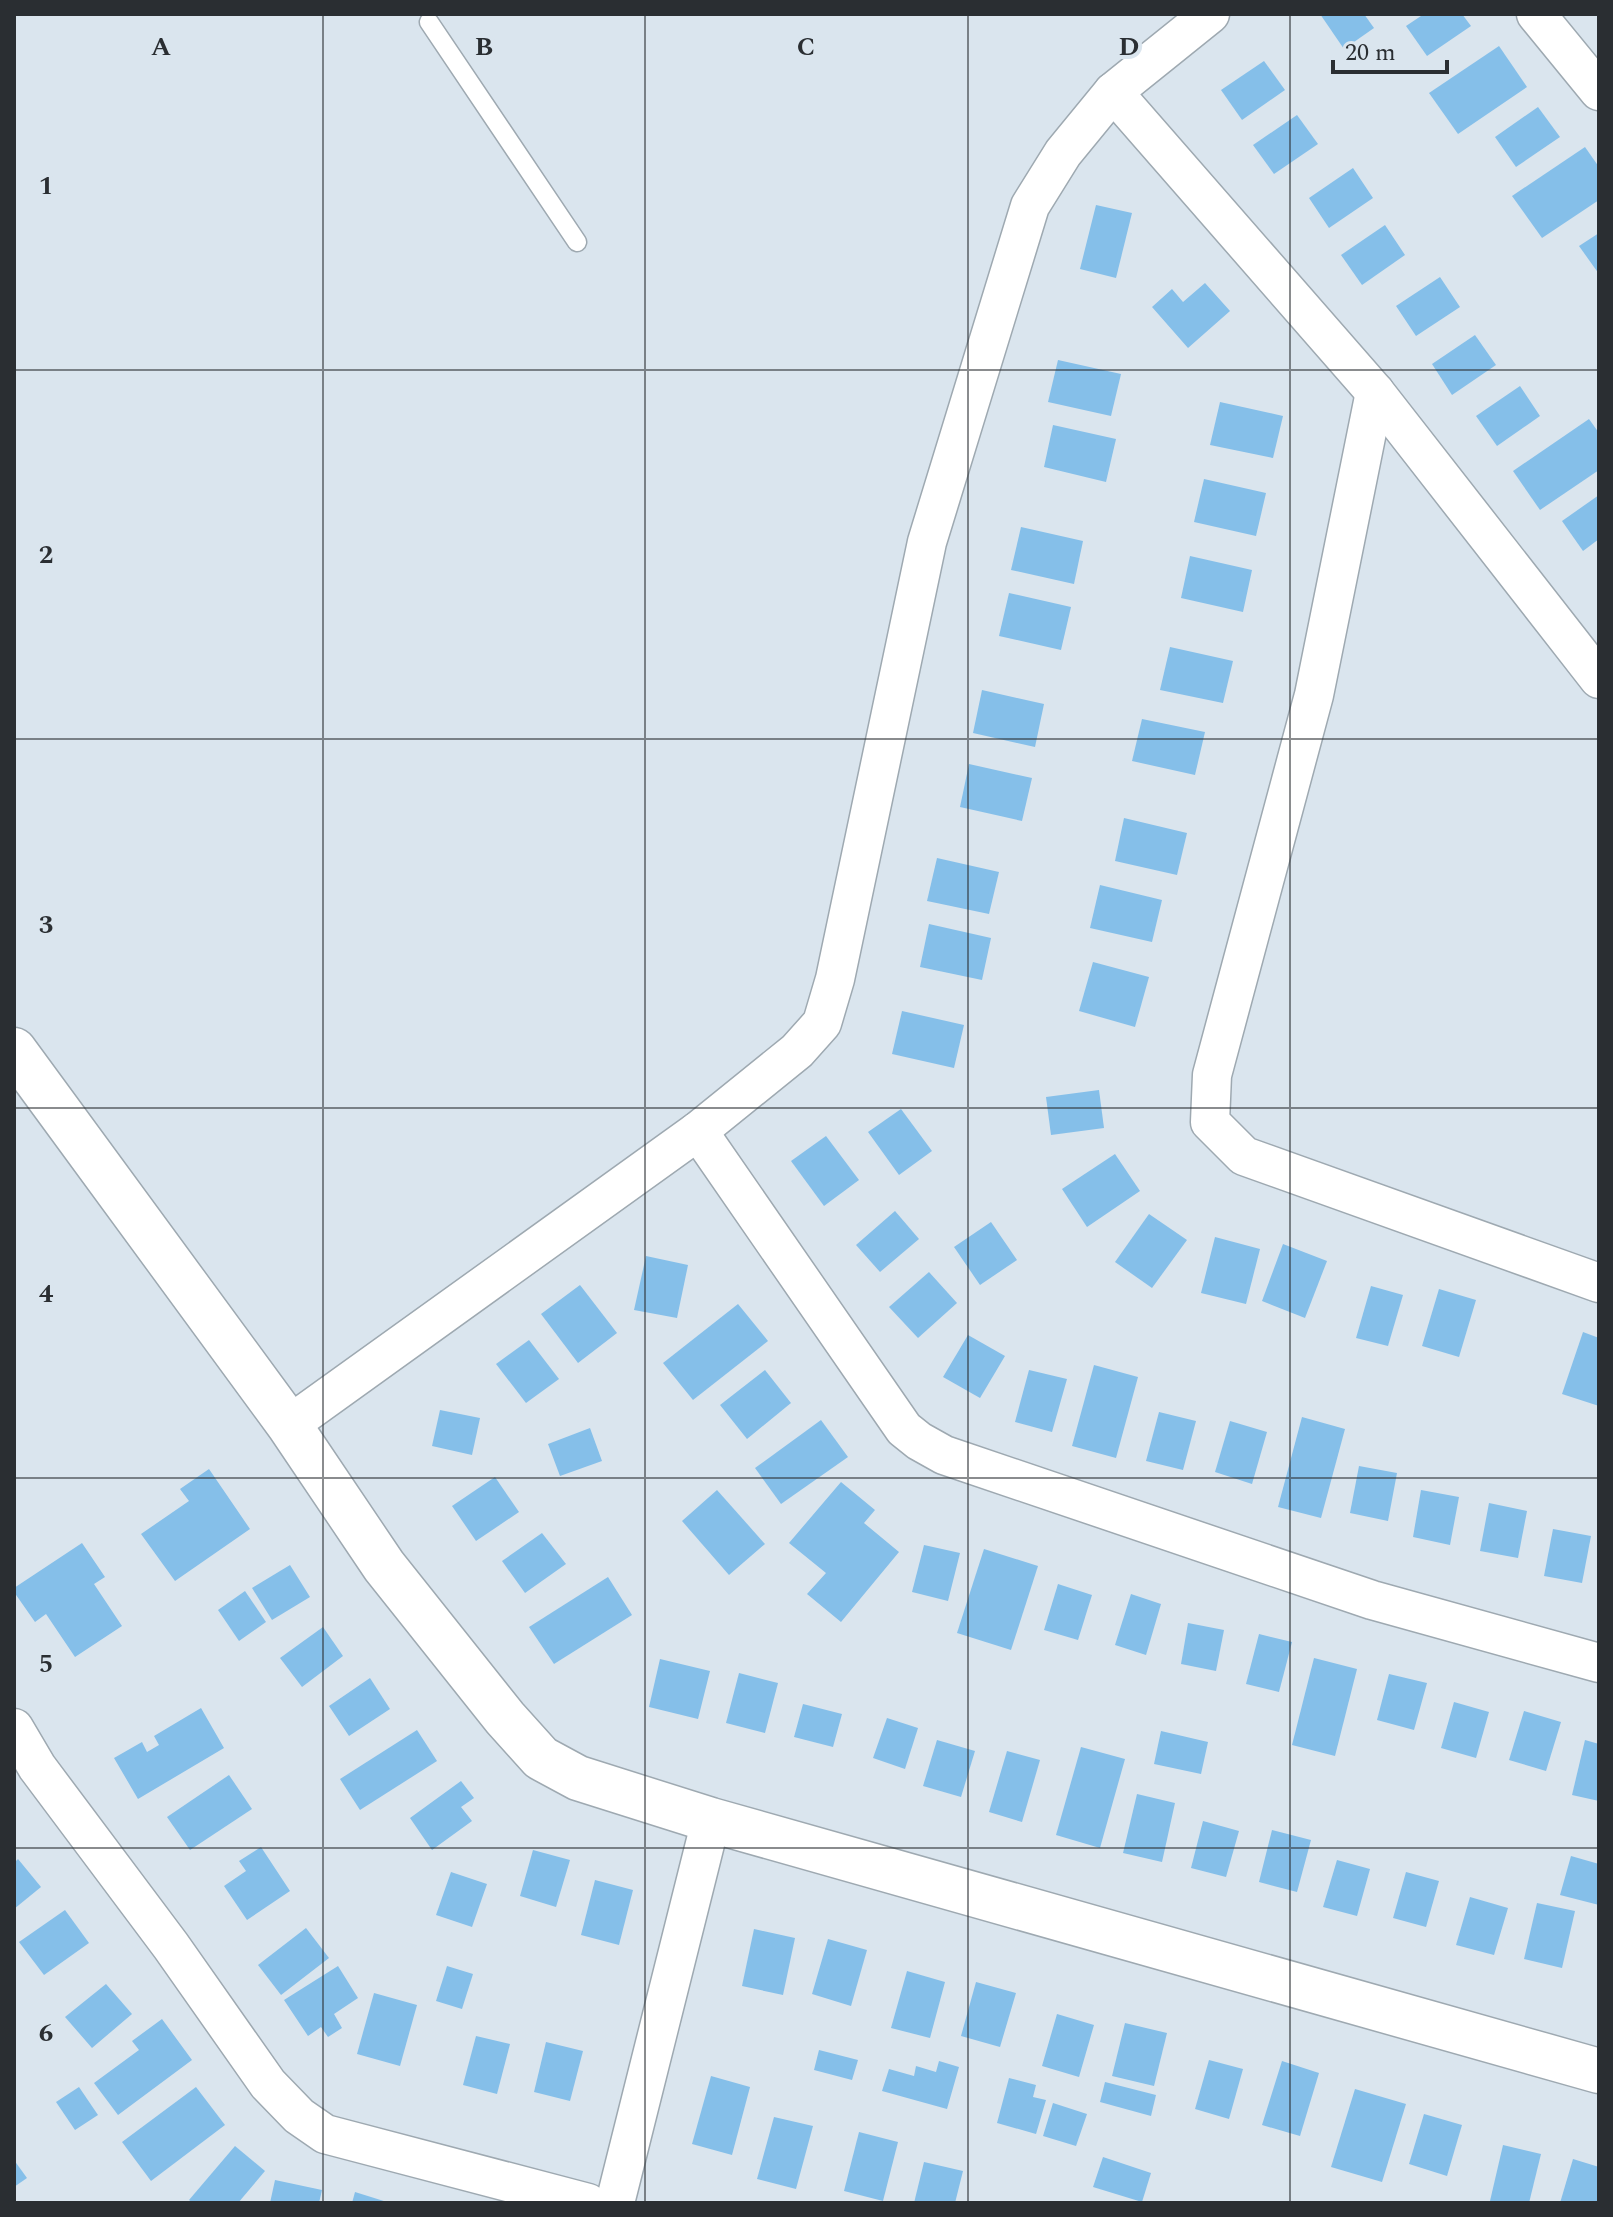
<svg xmlns="http://www.w3.org/2000/svg" width="1613" height="2217" viewBox="0 0 1613 2217" font-family="Spectral,serif">
	<style>
		.building { fill: #85bfe9 }
		.lines { fill: none; stroke-linecap: round; stroke-linejoin: round }
		.lane-casing { stroke: #9ea9b1; stroke-width: 21 }
		.street-casing { stroke: #9ea9b1; stroke-width: 41 }
		.secondary-casing { stroke: #9ea9b1; stroke-width: 47 }
		.lane { stroke: #fff; stroke-width: 18 }
		.street { stroke: #fff; stroke-width: 38 }
		.secondary { stroke: #fff; stroke-width: 44 }
		.grid { fill: none; stroke: #2a2e32; stroke-width: 2; stroke-opacity: 0.55 }
		.grid-label { font-size: 26px; text-anchor: middle; font-weight: bold; fill: #2a2e32; stroke: #dae5ee; stroke-width: 8; stroke-linejoin: round; paint-order: stroke }
	</style>
	<rect width="100%" height="100%" fill="#dae5ee"/>
	<g class="building">
		<polygon points="1320,14 1364,14 1374,28 1344,49"/>
		<polygon points="1424,14 1462,14 1471,26 1427,56 1406,26"/>
		<polygon points="1499,46 1527,87 1458,134 1429,93"/>
		<polygon points="1264,61 1285,90 1242,120 1221,90"/>
		<polygon points="1538,107 1560,137 1516,167 1495,137"/>
		<polygon points="1297,115 1318,144 1274,174 1253,145"/>
		<polygon points="1585,147 1599,167 1599,200 1542,238 1512,196"/>
		<polygon points="1353,168 1373,198 1329,228 1309,198"/>
		<polygon points="1096,205 1132,213 1116,278 1080,269"/>
		<polygon points="1385,225 1405,255 1362,285 1341,255"/>
		<polygon points="1599,233 1599,274 1579,246"/>
		<polygon points="1440,277 1460,307 1416,336 1396,306"/>
		<polygon points="1205,283 1230,311 1188,348 1152,307 1172,289 1183,302"/>
		<polygon points="1475,335 1496,365 1452,395 1432,364"/>
		<polygon points="1058,360 1121,374 1111,416 1048,402"/>
		<polygon points="1520,386 1540,416 1497,446 1476,416"/>
		<polygon points="1220,402 1283,416 1273,458 1210,445"/>
		<polygon points="1589,419 1599,433 1599,470 1540,510 1513,471"/>
		<polygon points="1053,425 1116,439 1106,482 1044,467"/>
		<polygon points="1204,479 1266,493 1256,536 1194,522"/>
		<polygon points="1599,495 1599,539 1583,551 1562,521"/>
		<polygon points="1021,527 1083,541 1074,584 1011,570"/>
		<polygon points="1190,556 1252,570 1243,612 1181,598"/>
		<polygon points="1009,593 1071,607 1061,650 999,636"/>
		<polygon points="1170,647 1233,661 1223,703 1160,690"/>
		<polygon points="982,690 1044,704 1035,747 973,733"/>
		<polygon points="1142,719 1205,732 1195,775 1132,761"/>
		<polygon points="969,764 1032,778 1022,821 960,807"/>
		<polygon points="1124,818 1187,833 1177,875 1115,861"/>
		<polygon points="937,858 999,872 989,914 927,901"/>
		<polygon points="1100,885 1162,900 1152,942 1090,928"/>
		<polygon points="929,924 991,938 982,980 920,967"/>
		<polygon points="1093,962 1149,977 1135,1027 1079,1011"/>
		<polygon points="902,1011 964,1025 954,1068 892,1054"/>
		<polygon points="1099,1090 1104,1128 1051,1135 1046,1097"/>
		<polygon points="901,1109 932,1151 899,1175 868,1132"/>
		<polygon points="826,1136 859,1180 824,1206 791,1161"/>
		<polygon points="1115,1154 1140,1191 1087,1227 1062,1189"/>
		<polygon points="895,1211 919,1239 880,1272 856,1245"/>
		<polygon points="1149,1214 1187,1240 1152,1288 1115,1262"/>
		<polygon points="991,1222 1017,1260 980,1285 954,1247"/>
		<polygon points="1215,1237 1260,1249 1246,1304 1201,1293"/>
		<polygon points="1283,1244 1327,1261 1305,1318 1262,1301"/>
		<polygon points="646,1256 688,1265 677,1318 634,1310"/>
		<polygon points="929,1272 957,1303 918,1338 889,1307"/>
		<polygon points="580,1285 617,1333 578,1363 541,1314"/>
		<polygon points="1371,1286 1403,1295 1388,1346 1356,1338"/>
		<polygon points="1439,1289 1476,1300 1459,1357 1422,1346"/>
		<polygon points="738,1304 768,1341 693,1400 663,1363"/>
		<polygon points="1583,1332 1599,1338 1599,1406 1562,1394"/>
		<polygon points="968,1335 1005,1356 980,1398 943,1377"/>
		<polygon points="529,1340 559,1379 526,1403 496,1364"/>
		<polygon points="1094,1365 1138,1377 1116,1458 1072,1446"/>
		<polygon points="765,1370 791,1403 747,1439 720,1405"/>
		<polygon points="1029,1370 1067,1379 1052,1432 1015,1422"/>
		<polygon points="440,1410 480,1418 472,1455 432,1446"/>
		<polygon points="1159,1412 1196,1421 1183,1470 1146,1461"/>
		<polygon points="1302,1417 1345,1429 1321,1518 1278,1507"/>
		<polygon points="821,1420 848,1457 781,1504 755,1468"/>
		<polygon points="1230,1421 1267,1432 1252,1484 1215,1472"/>
		<polygon points="590,1428 602,1461 560,1476 548,1444"/>
		<polygon points="1359,1466 1397,1473 1388,1521 1350,1513"/>
		<polygon points="209,1469 250,1529 175,1581 141,1534 189,1501 180,1489"/>
		<polygon points="495,1477 519,1512 476,1541 452,1506"/>
		<polygon points="841,1482 875,1510 864,1523 899,1552 841,1622 807,1594 826,1573 789,1543"/>
		<polygon points="717,1490 765,1544 729,1575 682,1521"/>
		<polygon points="1421,1490 1459,1497 1450,1545 1413,1537"/>
		<polygon points="1489,1503 1527,1511 1518,1558 1480,1551"/>
		<polygon points="1553,1529 1591,1536 1582,1583 1544,1576"/>
		<polygon points="542,1533 566,1564 525,1593 502,1561"/>
		<polygon points="82,1543 105,1577 94,1584 122,1626 75,1657 46,1614 35,1622 14,1592 14,1588"/>
		<polygon points="924,1545 960,1553 948,1601 912,1592"/>
		<polygon points="984,1549 1038,1566 1011,1650 957,1633"/>
		<polygon points="290,1565 310,1597 272,1620 252,1588"/>
		<polygon points="608,1577 632,1615 554,1664 529,1627"/>
		<polygon points="1058,1584 1092,1595 1078,1640 1044,1630"/>
		<polygon points="245,1591 266,1622 239,1641 218,1610"/>
		<polygon points="1131,1594 1161,1604 1146,1655 1115,1645"/>
		<polygon points="1188,1623 1224,1630 1216,1671 1181,1664"/>
		<polygon points="323,1627 343,1656 302,1687 280,1658"/>
		<polygon points="1259,1634 1292,1642 1279,1692 1246,1684"/>
		<polygon points="1314,1658 1357,1669 1335,1756 1292,1745"/>
		<polygon points="660,1659 710,1671 698,1719 649,1707"/>
		<polygon points="739,1673 778,1683 765,1733 726,1723"/>
		<polygon points="1389,1674 1427,1683 1414,1730 1377,1720"/>
		<polygon points="370,1678 390,1709 349,1736 329,1706"/>
		<polygon points="1454,1702 1489,1712 1476,1758 1441,1748"/>
		<polygon points="803,1704 842,1714 833,1747 794,1737"/>
		<polygon points="201,1708 224,1748 138,1799 114,1758 142,1742 147,1752 159,1745 154,1736"/>
		<polygon points="1524,1711 1561,1722 1546,1771 1509,1760"/>
		<polygon points="887,1718 918,1728 905,1769 873,1758"/>
		<polygon points="417,1730 437,1761 360,1810 340,1779"/>
		<polygon points="1161,1731 1208,1742 1201,1774 1154,1764"/>
		<polygon points="937,1740 975,1751 961,1797 923,1786"/>
		<polygon points="1585,1740 1599,1744 1599,1801 1572,1795"/>
		<polygon points="1081,1747 1125,1759 1100,1848 1056,1835"/>
		<polygon points="1007,1751 1040,1760 1022,1822 989,1812"/>
		<polygon points="229,1775 252,1809 190,1850 167,1817"/>
		<polygon points="461,1781 474,1798 461,1807 472,1821 432,1850 410,1818"/>
		<polygon points="1137,1794 1175,1803 1162,1862 1123,1853"/>
		<polygon points="1203,1821 1239,1831 1226,1877 1191,1868"/>
		<polygon points="1272,1830 1311,1840 1297,1892 1259,1882"/>
		<polygon points="261,1847 290,1891 247,1920 224,1886 246,1871 239,1861"/>
		<polygon points="533,1850 570,1860 556,1907 520,1896"/>
		<polygon points="1571,1856 1599,1864 1599,1905 1560,1895"/>
		<polygon points="18,1859 41,1887 14,1909 14,1863"/>
		<polygon points="1337,1860 1370,1869 1357,1916 1323,1907"/>
		<polygon points="451,1872 487,1884 472,1927 436,1915"/>
		<polygon points="1406,1872 1439,1881 1426,1927 1393,1918"/>
		<polygon points="595,1880 633,1890 619,1945 581,1935"/>
		<polygon points="1470,1897 1508,1908 1494,1955 1456,1945"/>
		<polygon points="1537,1903 1575,1911 1562,1968 1524,1959"/>
		<polygon points="65,1910 89,1943 44,1975 19,1942"/>
		<polygon points="306,1928 329,1958 281,1995 258,1965"/>
		<polygon points="754,1929 795,1938 783,1995 742,1986"/>
		<polygon points="828,1939 867,1950 851,2006 812,1994"/>
		<polygon points="338,1966 358,1998 334,2014 342,2028 328,2037 321,2027 308,2036 284,2000"/>
		<polygon points="447,1966 473,1974 462,2009 436,2001"/>
		<polygon points="907,1971 945,1982 930,2038 891,2028"/>
		<polygon points="976,1982 1016,1993 1000,2047 961,2036"/>
		<polygon points="106,1984 132,2014 92,2048 65,2017"/>
		<polygon points="374,1993 417,2005 400,2066 357,2054"/>
		<polygon points="1057,2014 1094,2025 1079,2077 1042,2066"/>
		<polygon points="162,2019 192,2060 118,2115 94,2083 139,2050 132,2041"/>
		<polygon points="1125,2023 1167,2033 1154,2086 1112,2076"/>
		<polygon points="476,2036 510,2044 497,2094 463,2085"/>
		<polygon points="546,2042 583,2051 570,2101 534,2092"/>
		<polygon points="819,2050 858,2060 852,2080 814,2070"/>
		<polygon points="1209,2060 1243,2069 1229,2119 1195,2109"/>
		<polygon points="939,2061 959,2067 947,2109 882,2091 889,2069 914,2076 916,2066 936,2072"/>
		<polygon points="1282,2061 1319,2073 1300,2136 1262,2125"/>
		<polygon points="711,2076 750,2087 732,2155 692,2144"/>
		<polygon points="1009,2078 1036,2085 1033,2097 1046,2100 1036,2134 997,2123"/>
		<polygon points="1105,2082 1156,2095 1151,2116 1100,2102"/>
		<polygon points="79,2087 98,2115 75,2130 56,2102"/>
		<polygon points="196,2087 225,2125 151,2181 122,2142"/>
		<polygon points="1355,2089 1406,2104 1382,2182 1331,2167"/>
		<polygon points="1053,2103 1087,2114 1076,2146 1043,2136"/>
		<polygon points="1424,2114 1462,2125 1447,2176 1409,2164"/>
		<polygon points="774,2117 813,2126 796,2189 757,2179"/>
		<polygon points="859,2132 898,2142 883,2201 844,2191"/>
		<polygon points="1503,2145 1541,2154 1529,2203 1499,2203 1490,2201"/>
		<polygon points="235,2146 265,2171 238,2203 193,2203 189,2200"/>
		<polygon points="1103,2157 1151,2173 1142,2202 1093,2187"/>
		<polygon points="1573,2159 1599,2167 1599,2203 1560,2203"/>
		<polygon points="14,2160 27,2178 14,2187"/>
		<polygon points="924,2162 963,2171 955,2203 914,2203"/>
		<polygon points="275,2180 322,2190 319,2203 270,2203"/>
		<polygon points="355,2192 387,2202 387,2203 352,2203"/>
	</g>
	<g class="lines">
		<g class="lane-casing">
			<polyline id="lane" points="429,22 577,242"/>
		</g>
		<g class="street-casing">
			<g id="street">
				<polyline points="1536,14 1599,91"/>
				<polyline points="1113,92 1375,392 1599,679"/>
				<polyline points="1375,392 1314,695 1212,1075 1210,1122 1244,1156 1599,1283"/>
				<polyline points="698,1131 904,1429 919,1441 944,1455 1372,1600 1599,1663"/>
				<polyline points="289,1425 698,1131 797,1051 822,1023 835,979 927,542 1030,206 1063,153 1113,92 1210,14"/>
				<polyline points="14,1728 37,1767 171,1946 268,2084 299,2116 325,2134 588,2203"/>
				<polyline points="615,2203 711,1820"/>
			</g>
		</g>
		<g class="secondary-casing">
			<polyline id="secondary" points="14,1050 289,1425 384,1566 505,1718 541,1758 578,1778 711,1820 1599,2071"/>
		</g>
		<use href="#lane" class="lane"/>
		<use href="#street" class="street"/>
		<use href="#secondary" class="secondary"/>
	</g>
	<path class="grid" d="M323 14V2203M645 14V2203M968 14V2203M1290 14V2203M14 370H1599M14 739H1599M14 1108H1599M14 1478H1599M14 1848H1599"/>
	<g class="grid-label">
		<text x="161" y="55">A</text>
		<text x="484" y="55">B</text>
		<text x="806" y="55">C</text>
		<text x="1129" y="55">D</text>
		<text x="46" y="194">1</text>
		<text x="46" y="563">2</text>
		<text x="46" y="933">3</text>
		<text x="46" y="1302">4</text>
		<text x="46" y="1672">5</text>
		<text x="46" y="2041">6</text>
	</g>
	<rect width="1613" height="2217" fill="none" stroke="#2a2e32" stroke-width="32"/>
	<path d="M1333 60v12h114v-12" fill="none" stroke="#2a2e32" stroke-width="4"/>
	<text x="1345" y="60" font-size="24" fill="#2a2e32" stroke="#dae5ee" stroke-width="6" paint-order="stroke">20 m</text>
</svg>
